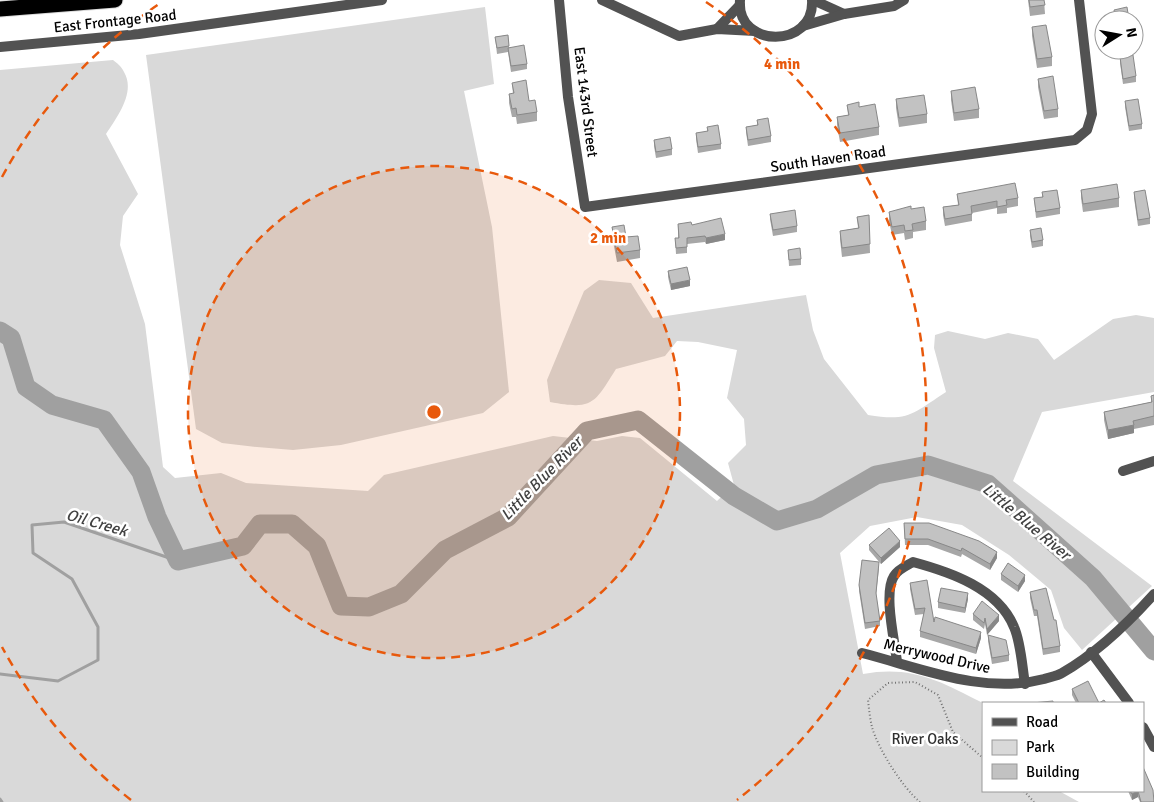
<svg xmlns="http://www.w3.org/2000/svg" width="1154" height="802" viewBox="0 0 1154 802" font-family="Signika,sans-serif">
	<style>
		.green { fill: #d9d9d9 }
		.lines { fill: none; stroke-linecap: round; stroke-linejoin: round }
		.stream { stroke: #a0a0a0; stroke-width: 3 }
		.river { stroke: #a0a0a0; stroke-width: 19 }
		.motorway-casing { stroke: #dbdbdb; stroke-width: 17 }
		.path { stroke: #747474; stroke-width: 2; stroke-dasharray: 1 2.5; stroke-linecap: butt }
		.minor { stroke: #525252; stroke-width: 10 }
		.tertiary { stroke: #525252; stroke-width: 10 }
		.motorway { stroke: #000; stroke-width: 15 }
		.wall { fill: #a7a7a7 }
		.shaded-wall { fill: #888 }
		.building { fill: #c2c2c2; stroke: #888 }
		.ring { fill: none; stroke: #e8590c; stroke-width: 2.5; stroke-dasharray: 9 6 }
		.labels { text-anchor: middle; stroke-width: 5; stroke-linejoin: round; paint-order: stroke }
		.street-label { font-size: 15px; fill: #000; stroke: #fff }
		.park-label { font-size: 15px; fill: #303030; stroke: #fff }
		.water-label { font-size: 16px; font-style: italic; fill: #414141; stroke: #fff }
		.centre { fill: #e8590c; stroke: #fff; stroke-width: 2.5 }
		.ring-label { font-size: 15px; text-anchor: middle; font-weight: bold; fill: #e8590c; stroke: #fff; stroke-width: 5; stroke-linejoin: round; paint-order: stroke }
	</style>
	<rect width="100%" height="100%" fill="#fff"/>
	<g class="green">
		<polygon points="485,7 494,84 464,91 492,227 509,392 483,413 341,445 293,450 257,447 222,443 196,429 146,55"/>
		<path d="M113 60C117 63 122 67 124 72 136 92 117 117 106 134L138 194 123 216 120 245 145 324 163 467 175 478 221 473 246 483 368 491 384 475 553 436 597 441 622 436 640 438 717 501 734 485 728 463 746 445 744 419 727 398 737 350 698 342 677 341 665 356 616 369C594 404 593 410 550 402L547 380 584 291 599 280 631 283 653 318 806 295 813 330 824 359 868 415C910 422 913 413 946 392L934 348 935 335 948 331 985 339 1008 333 1038 339 1054 360 1113 319 1136 315 1154 318V392L1042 412 1013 481 1152 586 1082 650 1064 628 1051 590 1009 555 962 525 917 517 870 526 840 553 863 674C911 665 940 681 981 702L983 791H1059L1079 802H0V70Z"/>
	</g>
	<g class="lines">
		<g class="stream">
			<polyline points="0,674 58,681 98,660 98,627 72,579 33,553 32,525 64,522 178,561"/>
			<polyline points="0,799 2,802"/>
		</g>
		<polyline class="river" points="0,331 11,338 26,387 52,405 104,420 141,472 157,517 178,561 243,546 260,524 292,524 317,546 341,606 369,607 401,594 445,550 508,517 587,431 638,420 734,496 777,521 817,509 876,475 928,465 988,484 1093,578 1154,651"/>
		<g class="motorway-casing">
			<polyline id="motorway" points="0,9 115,0"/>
		</g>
		<g class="path">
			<polyline points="1024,791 1034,802"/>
			<path d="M920 802C903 788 878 749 872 727 870 719 869 709 868 700L888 683 915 682 938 695 953 732 983 758"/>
		</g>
		<g class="minor">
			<polyline points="559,0 568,97 585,207 1075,140 1087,130 1092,114 1079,0"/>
			<polyline points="1123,471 1154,461"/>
			<polyline points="1091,652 1129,703"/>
			<path d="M862 653C921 668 983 695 1044 679 1050 677 1057 676 1062 673 1095 654 1128 623 1154 594"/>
			<path d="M897 662C895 642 883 593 894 576 898 569 906 566 913 562 950 572 998 588 1014 627 1021 643 1022 666 1025 684"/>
			<polyline points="1143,727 1154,747"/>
		</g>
		<g class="tertiary">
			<polyline points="602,0 679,36 717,29 755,31"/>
			<path d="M740 0C736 49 815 49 812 0"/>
			<polyline points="813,0 844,14"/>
			<polyline points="803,26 844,14 894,6 904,0"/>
			<polyline points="717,29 740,5"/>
			<polyline points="0,47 139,34 382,0"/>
		</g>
		<use href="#motorway" class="motorway"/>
	</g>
	<g class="wall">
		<polygon points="1028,0 1044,0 1045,14 1030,16"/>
		<polygon points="1032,27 1052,57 1052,66 1037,68 1032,36"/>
		<polygon points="508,35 509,47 527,64 527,69 511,72 508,52 497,54 495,37"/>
		<polygon points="1120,57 1136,76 1136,82 1123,84 1120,63"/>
		<polygon points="1038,79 1058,109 1058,117 1044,119 1038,87"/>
		<polygon points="512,83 529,101 537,112 537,121 517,124 516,117 512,117 509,103 509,94 513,94"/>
		<polygon points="951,91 979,109 979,118 954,121 951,100"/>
		<polygon points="896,99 927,114 927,123 899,127 896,108"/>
		<polygon points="1125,101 1142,124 1142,129 1129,131 1125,107"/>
		<polygon points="847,105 859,107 879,127 879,135 840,142 837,125 837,117 848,115"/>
		<polygon points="757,120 771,136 771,142 748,146 746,132 746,127 757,125"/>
		<polygon points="707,127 721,144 721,149 698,153 696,139 696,133 707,132"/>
		<polygon points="654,140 672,149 672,155 656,158 654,146"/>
		<polygon points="1081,190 1119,198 1119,207 1083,212 1081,198"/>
		<polygon points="1042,192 1060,208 1060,214 1036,218 1034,198 1042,197"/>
		<polygon points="1134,192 1150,218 1150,224 1138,226 1134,198"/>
		<polygon points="957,194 1018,198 1018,206 1007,208 1007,213 997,214 997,208 972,213 972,221 945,226 943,215 943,207 958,205"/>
		<polygon points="911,209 926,221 926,230 913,232 913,238 905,240 904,233 892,235 889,221 889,212"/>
		<polygon points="770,214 797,226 797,232 773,236 770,219"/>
		<polygon points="869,215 870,253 842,257 840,239 840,231 858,228 857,217"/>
		<polygon points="678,224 692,225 725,240 706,244 705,242 687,244 687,253 676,254 675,238 678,238"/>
		<polygon points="612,227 640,250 640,258 617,262 612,235"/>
		<polygon points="1030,230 1043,240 1043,246 1032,248 1030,236"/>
		<polygon points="788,250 801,259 801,265 789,266"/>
		<polygon points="668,271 690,286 671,290 668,277"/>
		<polygon points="1154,395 1154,425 1134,429 1134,433 1108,439 1104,420 1104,412 1151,402 1151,396"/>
		<polygon points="904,523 997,558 990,570 962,554 961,557 928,545 905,545"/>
		<polygon points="869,545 900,547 881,564 869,550"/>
		<polygon points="879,568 876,595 880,621 880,626 865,629 859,591 859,585"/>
		<polygon points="1001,574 1025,581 1018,592 1001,580"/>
		<polygon points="910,583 934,622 981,638 976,654 920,637 920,631 924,614 915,615 910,589"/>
		<polygon points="1030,592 1060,646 1060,652 1043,655 1037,616 1034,616 1030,598"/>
		<polygon points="968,599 965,613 938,608 938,602"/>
		<polygon points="973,614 999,621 987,635 985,624 984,629 973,620"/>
		<polygon points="988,635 1009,655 1009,661 992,664 988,641"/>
		<polygon points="1072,689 1099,703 1106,703 1076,703 1072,695"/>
		<polygon points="1128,791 1143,791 1154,802 1140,802 1138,797 1132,800"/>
	</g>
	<g class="shaded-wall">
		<polygon points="725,234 725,240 706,244 706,238"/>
		<polygon points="690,280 690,286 671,290 671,284"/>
		<polygon points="1134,425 1134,433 1108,439 1108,430"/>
		<polygon points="900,541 900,547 881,564 881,558"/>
		<polygon points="997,552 997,558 990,570 990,564"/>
		<polygon points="1025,575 1025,581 1018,592 1018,586"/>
		<polygon points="968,593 968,599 965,613 965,608"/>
		<polygon points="999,615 999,621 987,635 987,629"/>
		<polygon points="981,632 981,638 976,654 976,648"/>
		<polygon points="1138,791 1138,797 1132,800 1132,794"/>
	</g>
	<g class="building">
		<polygon points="1029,0 1044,0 1045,5 1030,7"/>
		<polygon points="1127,7 1129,20 1116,20 1114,10"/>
		<polygon points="1046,25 1052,57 1037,59 1032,27"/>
		<polygon points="508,35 509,46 497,48 495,37"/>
		<polygon points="524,45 527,64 511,66 508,48"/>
		<polygon points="1133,55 1136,76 1123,79 1120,57"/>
		<polygon points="1053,76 1058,109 1044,111 1038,79"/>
		<polygon points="526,80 529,101 535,100 537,112 517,115 516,108 512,109 509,94 514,93 512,83"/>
		<polygon points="975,87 979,109 954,113 951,91"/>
		<polygon points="924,95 927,114 899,118 896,99"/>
		<polygon points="1138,99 1142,124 1129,126 1125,101"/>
		<polygon points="859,102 859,107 875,104 879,127 840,133 837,117 849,115 847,105"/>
		<polygon points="768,118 771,136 748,140 746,127 758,125 757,120"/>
		<polygon points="718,125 721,144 698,147 696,133 708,131 707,127"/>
		<polygon points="670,137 672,149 656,152 654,140"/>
		<polygon points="1015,183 1018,198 1006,200 1007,205 997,207 997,201 971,206 972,214 945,219 943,207 959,205 957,194"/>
		<polygon points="1117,184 1119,198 1083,204 1081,190"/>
		<polygon points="1057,190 1060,208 1036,212 1034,198 1043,197 1042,192"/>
		<polygon points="1145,190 1150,218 1138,220 1134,192"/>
		<polygon points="911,206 911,209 924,207 926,221 912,224 913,230 905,231 904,225 892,227 889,212"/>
		<polygon points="795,210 797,226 773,230 770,214"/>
		<polygon points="869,215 870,244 842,248 840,231 859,228 857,217"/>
		<polygon points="721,218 725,234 706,238 705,236 687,238 687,247 676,248 675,238 679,238 678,224 691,222 692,225"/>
		<polygon points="624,225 626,237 638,236 640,250 617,253 612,227"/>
		<polygon points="1041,228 1043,240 1032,242 1030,230"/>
		<polygon points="800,248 801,259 789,260 788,250"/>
		<polygon points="687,267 690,280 671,284 668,271"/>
		<polygon points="1154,395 1154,416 1133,421 1134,425 1108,430 1104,412 1152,402 1151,396"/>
		<polygon points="904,523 929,523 979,541 997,552 990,564 962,548 961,551 928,539 905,539"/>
		<polygon points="889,528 900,541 881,558 869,545"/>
		<polygon points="862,560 879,562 876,593 880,621 865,623 859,585"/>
		<polygon points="1008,563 1025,575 1018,586 1001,574"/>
		<polygon points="927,580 934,622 935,617 981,632 976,648 920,631 925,608 915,609 910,583"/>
		<polygon points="941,588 968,593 965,608 938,602"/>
		<polygon points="1046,588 1054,620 1056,620 1060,646 1043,649 1037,610 1034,610 1030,592"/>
		<polygon points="982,601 999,615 987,629 985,618 984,623 973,614"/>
		<polygon points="988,635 1006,640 1009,655 992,658"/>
		<polygon points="1088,681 1099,703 1104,700 1106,703 1079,703 1072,689"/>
		<polygon points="1053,701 1053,703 1032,703"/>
		<polygon points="1143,767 1153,790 1154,802 1141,802 1138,791 1132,794 1130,791 1143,791"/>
	</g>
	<circle cx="434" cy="412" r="246" fill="#e8590c" fill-opacity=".12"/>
	<g class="ring">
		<circle cx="434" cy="412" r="246"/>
		<path d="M131 800A492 492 0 0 1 2 647M2 177A492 492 0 0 1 162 2M706 2A492 492 0 0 1 737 800"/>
	</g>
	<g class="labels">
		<g class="street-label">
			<text transform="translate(115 21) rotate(-6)" y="5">East Frontage Road</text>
			<text transform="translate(586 102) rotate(83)" y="5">East 143rd Street</text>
			<text transform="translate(828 159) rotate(-8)" y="5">South Haven Road</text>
			<text transform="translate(937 656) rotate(13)" y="5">Merrywood Drive</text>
		</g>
		<g class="park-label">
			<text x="925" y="744">River Oaks</text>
		</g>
		<g class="water-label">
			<text transform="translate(541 478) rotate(-46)" y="6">Little Blue River</text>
			<text transform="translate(1027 521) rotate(40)" y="6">Little Blue River</text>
			<text transform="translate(97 522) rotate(16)" y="6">Oil Creek</text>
		</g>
	</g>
	<circle cx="434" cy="412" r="8" class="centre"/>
	<g class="ring-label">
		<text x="782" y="69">4 min</text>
		<text x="608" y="243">2 min</text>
	</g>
	<rect x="982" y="702" width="162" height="90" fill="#ffffff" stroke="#999999"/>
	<rect x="992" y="718" width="25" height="8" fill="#525252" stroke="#999999"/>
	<text x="1026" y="727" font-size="15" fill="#000000">Road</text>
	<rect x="992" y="740" width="25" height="15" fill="#d9d9d9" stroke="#999999"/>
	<text x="1026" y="752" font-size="15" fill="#000000">Park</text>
	<rect x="992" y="764" width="25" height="15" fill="#c2c2c2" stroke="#999999"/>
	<text x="1026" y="777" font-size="15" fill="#000000">Building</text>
	<g transform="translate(1119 35) rotate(79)"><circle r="24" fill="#ffffff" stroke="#999999"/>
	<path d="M0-4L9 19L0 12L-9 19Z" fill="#000000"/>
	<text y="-8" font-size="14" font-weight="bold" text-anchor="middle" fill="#000000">N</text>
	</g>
</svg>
